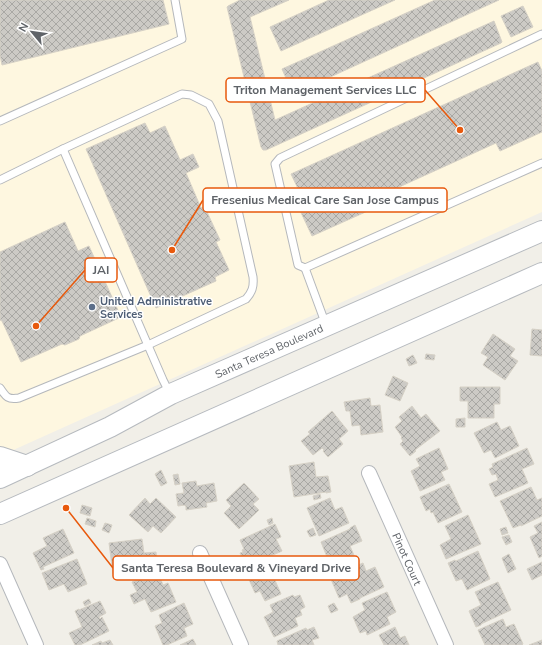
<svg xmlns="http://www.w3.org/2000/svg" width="542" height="645" viewBox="0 0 542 645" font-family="'Nunito Sans',sans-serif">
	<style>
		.commercial { fill: #fef7e0 }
		.building { fill: url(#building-cross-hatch); stroke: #d6d1c6 }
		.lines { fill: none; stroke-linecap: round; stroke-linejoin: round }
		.lane-casing { stroke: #b5b8bc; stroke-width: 9 }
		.street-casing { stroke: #b5b8bc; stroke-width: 16 }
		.secondary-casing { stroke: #b6babf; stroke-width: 22 }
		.lane { stroke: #fff; stroke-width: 7 }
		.street { stroke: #fff; stroke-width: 14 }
		.secondary { stroke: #fff; stroke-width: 20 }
		.service-dot { fill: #5c6f8a; stroke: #fff; stroke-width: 1.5 }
		.labels { text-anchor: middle; stroke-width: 3; stroke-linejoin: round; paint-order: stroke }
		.service-label { font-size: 11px; font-weight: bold; fill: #4e5e75; stroke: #fff; text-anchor: start }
		.street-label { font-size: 11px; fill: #5f6368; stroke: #fff }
		.leader { fill: none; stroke: #e8590c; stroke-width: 1.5 }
		.callout-dot { fill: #e8590c; stroke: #fff; stroke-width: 1.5 }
		.callout { fill: #fff; stroke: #e8590c; stroke-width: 1.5 }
		.callout-label { font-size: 12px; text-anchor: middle; font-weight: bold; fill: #5f6368 }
	</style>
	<defs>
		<pattern id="building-cross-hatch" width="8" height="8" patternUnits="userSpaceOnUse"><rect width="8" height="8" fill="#cccac5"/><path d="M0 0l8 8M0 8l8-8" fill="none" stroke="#a9a8a4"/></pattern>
	</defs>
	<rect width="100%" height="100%" fill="#f1efe8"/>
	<polygon class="commercial" points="0,0 542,0 542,212 0,456"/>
	<g class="building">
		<polygon points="0,0 163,0 169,24 2,65 0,55"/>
		<polygon points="240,0 289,0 250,17 275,120 494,21 502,42 501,43 266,150 263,150 261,147 227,7 228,6"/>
		<polygon points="329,0 395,0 281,51 270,27"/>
		<polygon points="435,0 499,0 293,94 282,69"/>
		<polygon points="523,6 533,27 511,37 501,16"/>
		<polygon points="538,62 542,71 542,132 500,151 496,143 386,193 390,201 312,236 296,202 303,199 291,174"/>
		<polygon points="145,123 150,133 165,126 180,160 193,154 199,167 186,173 201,208 207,206 209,211 207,212 220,240 216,242 229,270 215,277 216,281 156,308 86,149"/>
		<polygon points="65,222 78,251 89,246 121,317 80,336 79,339 65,345 62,344 21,362 2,321 0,320 0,252"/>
		<polygon points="532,329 542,330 542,356 530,355"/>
		<polygon points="493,334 515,349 510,356 518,361 505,380 483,365 488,357 481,353"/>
		<polygon points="426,354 435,355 434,360 425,359"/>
		<polygon points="413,355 417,363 409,366 406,359"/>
		<polygon points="393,376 408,383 400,401 385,395"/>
		<polygon points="460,387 500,387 500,404 494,404 494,418 468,418 468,401 460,401"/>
		<polygon points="370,398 371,406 380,405 383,432 361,435 360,425 352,426 350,411 346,411 344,402"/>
		<polygon points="412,406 421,418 426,414 440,431 415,450 416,451 410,456 400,444 403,441 401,438 402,437 395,427 402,421 399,417"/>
		<polygon points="332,411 348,431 339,439 343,444 328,457 323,451 324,450 322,448 313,455 301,441 310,434 308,432"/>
		<polygon points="465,418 465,427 456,427 456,419"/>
		<polygon points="497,422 501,430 510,426 519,446 495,458 491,450 484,453 474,433"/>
		<polygon points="439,448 448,469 441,472 445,480 420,491 411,471 420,466 416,459"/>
		<polygon points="527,448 534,464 522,469 528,483 495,497 489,484 498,480 496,474 492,475 489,469 493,467 492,464"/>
		<polygon points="314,462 316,477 328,476 331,492 326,493 326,492 294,497 289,466"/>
		<polygon points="161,470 167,483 161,486 155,474"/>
		<polygon points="178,474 180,484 175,485 173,475"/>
		<polygon points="196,481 197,486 214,483 217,501 206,503 207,507 186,510 186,506 185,506 185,505 178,506 176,494 184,493 182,483"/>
		<polygon points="244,483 259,499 253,504 259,510 239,529 224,513 231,506 226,500"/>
		<polygon points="449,484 462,512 438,523 433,512 431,513 430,509 426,511 420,497"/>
		<polygon points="531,487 537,500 542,498 542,516 521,526 521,525 513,528 500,501"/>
		<polygon points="320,494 321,498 314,500 313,496"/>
		<polygon points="145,498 150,504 156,498 176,517 161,533 153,526 148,532 129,515"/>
		<polygon points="330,498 335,510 342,507 349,523 319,536 307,508"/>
		<polygon points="82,505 92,508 90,516 80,513"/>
		<polygon points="468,515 481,544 446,559 440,545 451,539 445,526"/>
		<polygon points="87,518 96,521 95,527 85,524"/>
		<polygon points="272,518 273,523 269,525 267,520"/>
		<polygon points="542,522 542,556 539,558 530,537 538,533 534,526"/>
		<polygon points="105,523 112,525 109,533 102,530"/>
		<polygon points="275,524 281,537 276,539 282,551 253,564 253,565 247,567 240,553 243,552 242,550 244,549 240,540"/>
		<polygon points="355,525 362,541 350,546 356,560 333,571 332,569 326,572 321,560 327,557 321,542 350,529 350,528"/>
		<polygon points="506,527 508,533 502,535 500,529"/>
		<polygon points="313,528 316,535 310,537 307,531"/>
		<polygon points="63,529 74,553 43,567 44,569 41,570 33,553 47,546 43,538"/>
		<polygon points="509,535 512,542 506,545 502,537"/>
		<polygon points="142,539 144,553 156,552 158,569 113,574 109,543"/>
		<polygon points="478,551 490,579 467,590 462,579 456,581 448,563 455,560 456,561"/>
		<polygon points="509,554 516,569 508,573 502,558"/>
		<polygon points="77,559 87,584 68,592 64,584 49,590 42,573"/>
		<polygon points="542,562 542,575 532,580 527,569"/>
		<polygon points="363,563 366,571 375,567 384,587 360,598 360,599 351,603 347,594 339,598 330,577"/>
		<polygon points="272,564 278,576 274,578 281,594 265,601 260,591 255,593 247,575"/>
		<polygon points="159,575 163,585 168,583 176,602 151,612 145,599 134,604 130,595 137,592 132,582 145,576 147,580"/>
		<polygon points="498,582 511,610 481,624 481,625 476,627 469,611 481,605 475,592"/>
		<polygon points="387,592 396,612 387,617 390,624 367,635 366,631 360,633 353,617 365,610 362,603"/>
		<polygon points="293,595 294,597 300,595 305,607 300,610 302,615 295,618 298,626 274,637 264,617 273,612 270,605"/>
		<polygon points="89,599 91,603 85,606 83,602"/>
		<polygon points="100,601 106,613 99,617 100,619 102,617 109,631 80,645 75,645 69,633 82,627 75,611 79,609 79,610"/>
		<polygon points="184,603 193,624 184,628 187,636 167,645 163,645 155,626 162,623 159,615"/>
		<polygon points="334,603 338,610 331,613 328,606"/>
		<polygon points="503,619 506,627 514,624 523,644 522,645 485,645 478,630"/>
		<polygon points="314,627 319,638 312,640 314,645 278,645 277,641 306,628 307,630"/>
		<polygon points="395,627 400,638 405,636 409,645 384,645 379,635"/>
		<polygon points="193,639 196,645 180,645"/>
		<polygon points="110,640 113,645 92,645 101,641 102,643"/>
		<polygon points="542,640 542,645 529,645"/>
	</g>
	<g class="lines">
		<g class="lane-casing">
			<g id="lane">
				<polyline points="542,34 280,158 275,164 298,265 305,268 542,163"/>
				<polyline points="0,121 182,39 175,0"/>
				<polyline points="63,149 163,380 170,394"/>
				<path d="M0 180 63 149 182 94 191 95 209 104 218 121 253 277C254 287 252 292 246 299L148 345 19 398C8 400 6 397 0 388"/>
				<polyline points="305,268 326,325"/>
			</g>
		</g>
		<g class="street-casing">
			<g id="street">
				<polyline points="369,473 446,645"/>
				<polyline points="200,553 241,645"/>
				<polyline points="0,564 36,645"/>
			</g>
		</g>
		<g class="secondary-casing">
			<g id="secondary">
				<polyline points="0,457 27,466"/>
				<polyline points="0,478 110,427 171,394 542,231"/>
				<polyline points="0,514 542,273"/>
			</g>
		</g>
		<use href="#lane" class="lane"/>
		<use href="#street" class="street"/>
		<use href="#secondary" class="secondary"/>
	</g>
	<circle class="service-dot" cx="92" cy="307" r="4"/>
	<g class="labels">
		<g class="service-label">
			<text x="100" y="305">United Administrative<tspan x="100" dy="13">Services</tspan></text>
		</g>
		<g class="street-label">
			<text transform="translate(269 351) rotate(-24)" y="4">Santa Teresa Boulevard</text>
			<text transform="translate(407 559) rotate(66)" y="4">Pinot Court</text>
		</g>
	</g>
	<path class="leader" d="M460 130L425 90M172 250L203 200M36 326L85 270M66 508L113 568"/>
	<g class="callout-dot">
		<circle cx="460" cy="130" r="4"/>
		<circle cx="172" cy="250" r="4"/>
		<circle cx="36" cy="326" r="4"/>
		<circle cx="66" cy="508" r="4"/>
	</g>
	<g class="callout">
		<rect x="226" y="78" width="199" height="24" rx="4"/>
		<rect x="203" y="188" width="244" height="24" rx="4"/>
		<rect x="85" y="258" width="32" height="24" rx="4"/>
		<rect x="113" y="556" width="246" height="24" rx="4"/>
	</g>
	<g class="callout-label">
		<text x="325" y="94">Triton Management Services LLC</text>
		<text x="325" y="204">Fresenius Medical Care San Jose Campus</text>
		<text x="101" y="274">JAI</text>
		<text x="236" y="572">Santa Teresa Boulevard &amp; Vineyard Drive</text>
	</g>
	<g transform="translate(32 32) rotate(299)" stroke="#ffffff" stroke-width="3" paint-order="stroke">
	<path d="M0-3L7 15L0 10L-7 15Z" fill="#5f6368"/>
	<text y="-6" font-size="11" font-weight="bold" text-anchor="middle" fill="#5f6368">N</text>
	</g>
</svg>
